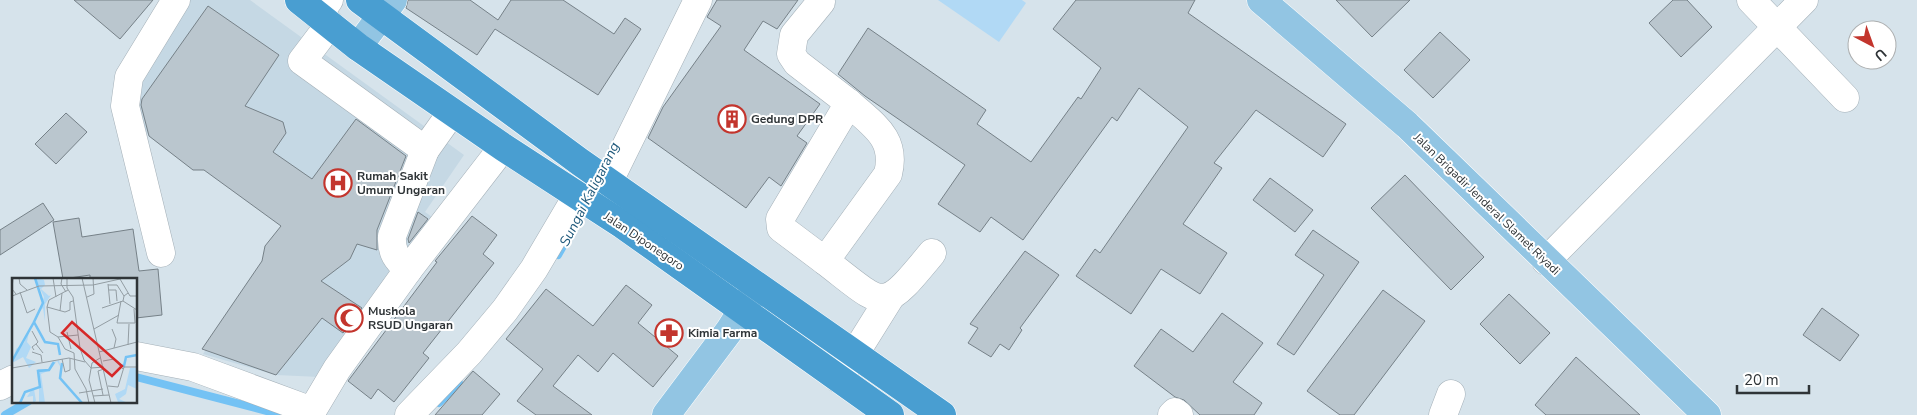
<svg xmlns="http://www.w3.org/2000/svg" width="1917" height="415" viewBox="0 0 1917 415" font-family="'Nunito Sans',sans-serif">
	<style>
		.built { fill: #c5d8e4 }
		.green { fill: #b1d9f5 }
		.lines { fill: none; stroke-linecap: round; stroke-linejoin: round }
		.stream { stroke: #74c2f4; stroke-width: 8 }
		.building { fill: #bac6ce; stroke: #768188 }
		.minor-casing { stroke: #a4b0b8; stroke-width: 29 }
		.major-casing { stroke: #fff; stroke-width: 29 }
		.highway-casing { stroke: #fff; stroke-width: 29 }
		.minor { stroke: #fff; stroke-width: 28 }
		.major { stroke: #92c5e3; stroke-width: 28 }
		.highway { stroke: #499ed1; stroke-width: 28 }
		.labels { text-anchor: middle; stroke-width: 4; stroke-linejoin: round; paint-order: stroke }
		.poi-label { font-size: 12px; font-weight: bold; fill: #2f3437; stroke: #fff; text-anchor: start }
		.street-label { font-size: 12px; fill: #2f3437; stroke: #fff }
		.water-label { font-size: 14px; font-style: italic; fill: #205a7c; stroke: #fff }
		.inset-river { fill: none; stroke: #74c2f4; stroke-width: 2.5 }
		.inset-road { fill: none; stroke: #939da3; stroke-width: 1 }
		.view { fill: #d62828; fill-opacity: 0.15; stroke: #d62828; stroke-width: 2.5 }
		.inset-edge { fill: none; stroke: #2f3437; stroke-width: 2.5 }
	</style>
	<rect width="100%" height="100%" fill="#d6e3eb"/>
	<polygon class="built" points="183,0 250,0 464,155 425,212 448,228 320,377 276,375 203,354 295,220 149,137 135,109 136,86"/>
	<polygon class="green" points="938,0 1022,0 1026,3 999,42"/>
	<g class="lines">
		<g class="stream">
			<polyline points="558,255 582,213"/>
			<polyline points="136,377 282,415"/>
			<polyline points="439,403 459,383"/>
			<polyline points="5,415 29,401"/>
		</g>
	</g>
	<g class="building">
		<polygon points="74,0 153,0 120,39"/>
		<polygon points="408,0 470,0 498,20 511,0 563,0 614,34 625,18 641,29 598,95 495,29 477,55 406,8"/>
		<polygon points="717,0 798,0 777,29 763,21 744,50 820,104 797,136 807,143 781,186 769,177 746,208 648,138 663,107 721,26 707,17"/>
		<polygon points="1076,0 1195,0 1188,13 1346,124 1323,157 1256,110 1214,163 1222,168 1183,224 1227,253 1200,294 1161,269 1131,314 1076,276 1095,249 1100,253 1188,127 1139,88 1117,121 1112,117 1023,240 991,217 980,232 938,204 965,165 865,96 838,74 868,28 986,110 977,124 1031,162 1078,97 1081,99 1101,68 1053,29"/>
		<polygon points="1336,0 1410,0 1372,37"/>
		<polygon points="1673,0 1687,0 1712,27 1681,57 1649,23"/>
		<polygon points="208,6 279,55 245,106 283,122 286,133 273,152 312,179 356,119 406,156 377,230 377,250 357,244 350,259 321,281 362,308 343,333 322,318 276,375 202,349 262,261 265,246 281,226 204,170 193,170 149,136 141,105 142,99"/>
		<polygon points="1440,32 1470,60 1433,98 1404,70"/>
		<polygon points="66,113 87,132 56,164 35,144"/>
		<polygon points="1405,175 1484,257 1451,290 1371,208"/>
		<polygon points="1270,178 1313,210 1295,232 1253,200"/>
		<polygon points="43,203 54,220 0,255 0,230"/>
		<polygon points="418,212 428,219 409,243 408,239"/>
		<polygon points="472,216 497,235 483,254 494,263 423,353 429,358 394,402 378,389 371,399 348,381 437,262 435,261"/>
		<polygon points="79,218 82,237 133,229 139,271 158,269 162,315 136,318 136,279 90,279 90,275 63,279 53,222"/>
		<polygon points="1313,230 1359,262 1294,355 1277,344 1324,275 1295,255"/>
		<polygon points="1025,251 1059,275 1020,328 1022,330 1009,350 1000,344 991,357 968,343 978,328 970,324"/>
		<polygon points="626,285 652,305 638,323 678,356 653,387 613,353 598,372 578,355 553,386 592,415 536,415 517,401 543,369 506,339 546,289 593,326"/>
		<polygon points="1383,290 1425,321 1354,415 1340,415 1307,391"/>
		<polygon points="1509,294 1550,333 1520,364 1480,324"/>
		<polygon points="1822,308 1859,335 1840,361 1803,335"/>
		<polygon points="1222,313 1263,343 1233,382 1262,403 1254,415 1200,415 1184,400 1175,397 1134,366 1161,329 1193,352"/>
		<polygon points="1576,357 1640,415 1546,415 1535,405"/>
		<polygon points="473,371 500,394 482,415 435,415"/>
	</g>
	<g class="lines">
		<g class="minor-casing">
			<g id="minor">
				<polyline points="1751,0 1845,98"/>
				<polyline points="821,2 794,35 791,54 797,63 849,103"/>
				<polyline points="318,15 329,0"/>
				<polyline points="330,24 302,61 425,150 452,112"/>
				<path d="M849 103C873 125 897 138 888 174L825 261 781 228 780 219Z"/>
				<polyline points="609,181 698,0"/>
				<polyline points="161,253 125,106 129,77 176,0"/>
				<path d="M825 261C886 308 881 315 932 253"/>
				<polyline points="1546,261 1804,0"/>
				<path d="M408 270C397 259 391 253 392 236L425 150"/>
				<polyline points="136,356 193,367 312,411 337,369 408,270 503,147"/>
				<polyline points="839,379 889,299"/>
				<polyline points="0,386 14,379"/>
				<polyline points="409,415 469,353 505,310 534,269 577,196"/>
				<polyline points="1172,415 1175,412 1179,415"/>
				<polyline points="1443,415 1451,394"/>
			</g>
		</g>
		<g class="major-casing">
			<g id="major">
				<polyline points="1261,0 1407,125 1707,415"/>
				<polyline points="358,47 393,0"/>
				<polyline points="666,415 729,331 755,290"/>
			</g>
		</g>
		<g class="highway-casing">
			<g id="highway">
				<polyline points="299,0 358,47 503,147 623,225 890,415"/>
				<polyline points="360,0 580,162 942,415"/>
			</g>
		</g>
		<use href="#minor" class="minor"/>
		<use href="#major" class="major"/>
		<use href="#highway" class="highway"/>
	</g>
	<defs>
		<g id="building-ring" transform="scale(1.4375)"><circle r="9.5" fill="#fff" stroke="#c3352d" stroke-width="1.5"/><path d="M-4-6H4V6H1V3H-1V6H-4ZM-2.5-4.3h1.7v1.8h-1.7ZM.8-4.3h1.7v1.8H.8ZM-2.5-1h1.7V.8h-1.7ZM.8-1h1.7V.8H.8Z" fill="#c3352d"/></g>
		<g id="hospital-ring" transform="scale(1.4375)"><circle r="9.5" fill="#fff" stroke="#c3352d" stroke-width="1.5"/><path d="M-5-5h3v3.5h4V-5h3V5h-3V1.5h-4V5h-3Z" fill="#c3352d"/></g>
		<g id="mosque-ring" transform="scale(1.4375)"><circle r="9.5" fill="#fff" stroke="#c3352d" stroke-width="1.5"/><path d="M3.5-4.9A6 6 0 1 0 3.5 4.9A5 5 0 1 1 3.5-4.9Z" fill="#c3352d"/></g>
		<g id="pharmacy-ring" transform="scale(1.4375)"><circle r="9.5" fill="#fff" stroke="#c3352d" stroke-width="1.5"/><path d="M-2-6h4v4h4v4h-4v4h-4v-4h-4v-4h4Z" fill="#c3352d"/></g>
	</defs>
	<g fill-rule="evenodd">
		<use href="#building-ring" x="732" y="119"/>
		<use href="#hospital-ring" x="338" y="183"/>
		<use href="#mosque-ring" x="349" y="318"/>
		<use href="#pharmacy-ring" x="669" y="333"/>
	</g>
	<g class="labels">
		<g class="poi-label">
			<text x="751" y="123">Gedung DPR</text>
			<text x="357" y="180">Rumah Sakit<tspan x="357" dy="14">Umum Ungaran</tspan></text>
			<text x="368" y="315">Mushola<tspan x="368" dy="14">RSUD Ungaran</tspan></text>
			<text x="688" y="337">Kimia Farma</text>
		</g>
		<g class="street-label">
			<text transform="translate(1487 204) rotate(44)" y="4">Jalan Brigadir Jenderal Slamet Riyadi</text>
			<text transform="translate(644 241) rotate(34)" y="4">Jalan Diponegoro</text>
		</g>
		<g class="water-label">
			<text transform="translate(589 194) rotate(-63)" y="5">Sungai Kaligarang</text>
		</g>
	</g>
	<g transform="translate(12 278)">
		<rect width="125" height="125" fill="#d6e3eb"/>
		<path d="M23 0 32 2 33 7 29 11 37 18 39 17 33 26V43L31 30 26 35 32 19ZM18 49 15 64 19 69 14 80 24 84 17 90 11 79 0 85 4 71 12 65ZM47 82 49 90 45 83 38 92 29 96 33 125H27V110L22 111 24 123 21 125V118L15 119 20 111 27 108 26 91H37L39 85ZM118 90H125V111L116 107 114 116 107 121 116 125 106 124 103 116 113 111Z" fill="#b1d9f5"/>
		<path class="inset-river" d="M23 0 31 25 22 44 33 64 46 66 48 77M0 83 22 44M50 85 48 100 70 125M108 87 112 88 114 79 125 77M8 125 13 114 28 109 26 93 37 92 42 84"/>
		<path class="inset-road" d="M1 0 0 11 4 16M7 0 8 6 15 12M41 0 44 19M50 0 49 6 54 14M55 0V10L61 19 68 70 72 82 79 90 92 89M70 0 99 125M96 6 98 26M96 7H105L112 18 116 15M56 12 37 22 35 29 53 34 58 32V24L61 23M97 12H104L105 23M8 14 15 35 23 31M0 18 27 8 81 7 108 1 118 18H125M75 19 82 16 81 0M109 23 105 45H123L122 31M111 23 125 32M35 29 38 54 46 59 66 57M90 30 111 23 112 18M48 33 50 15M82 51 107 37M100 51 104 61 102 70M20 53 26 64 24 66M55 54 59 71M46 59 53 71 62 75 63 91 74 111 77 125M116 67 117 46M22 72 20 69 24 66 31 75M20 74 29 77 30 84M87 74 125 64M50 81 53 94 58 92V80M91 83 102 81 111 91M0 90 57 80 73 84M96 108 106 109 112 89H125M67 115 91 111M91 117 86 93 92 91M81 118 97 117M83 125 77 102 80 85 88 80"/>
		<path class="view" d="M60 44 110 88 100 98 50 55Z"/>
		<rect width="125" height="125" class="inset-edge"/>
	</g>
	<g transform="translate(1872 45) rotate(139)"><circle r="24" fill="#ffffff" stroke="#acaeaf"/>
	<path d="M0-4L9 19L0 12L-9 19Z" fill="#c3352d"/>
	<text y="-8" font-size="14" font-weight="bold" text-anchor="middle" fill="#2f3437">U</text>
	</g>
	<path d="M1737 385v8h72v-8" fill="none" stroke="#2f3437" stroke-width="2.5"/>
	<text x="1744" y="385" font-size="15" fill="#2f3437" stroke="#ffffff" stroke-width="4" paint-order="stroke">20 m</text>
</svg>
